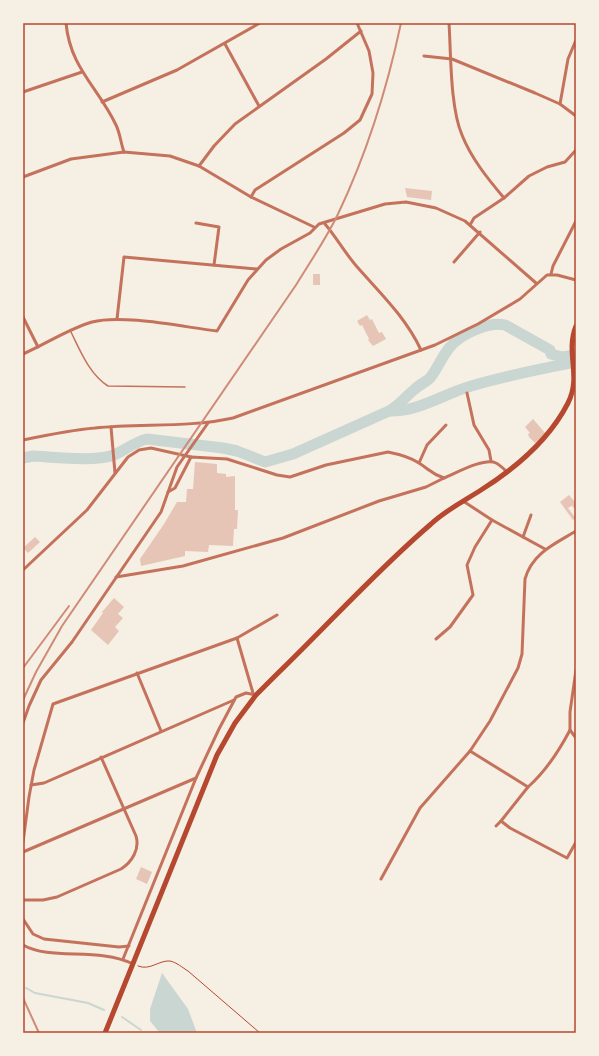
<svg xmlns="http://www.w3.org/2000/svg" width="599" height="1056" viewBox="0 0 599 1056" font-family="Manrope,sans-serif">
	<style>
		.water { fill: #c9d6d2 }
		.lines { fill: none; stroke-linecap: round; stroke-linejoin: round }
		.stream { stroke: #c9d6d2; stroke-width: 2 }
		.river { stroke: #c9d6d2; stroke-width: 11 }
		.building { fill: #e6c5b7 }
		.path { stroke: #b5482f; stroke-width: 1 }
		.service { stroke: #c5725c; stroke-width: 1.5 }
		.minor { stroke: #c5725c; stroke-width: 3 }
		.primary { stroke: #b5482f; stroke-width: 5 }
		.rail { stroke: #cf8b77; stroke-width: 2 }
		.neatline { fill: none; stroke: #b5482f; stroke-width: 1.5 }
	</style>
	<rect width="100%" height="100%" fill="#f6efe4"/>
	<polygon class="water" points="162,973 188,1009 197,1033 156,1033 159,1032 150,1021 150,1009"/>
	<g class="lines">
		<g class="stream">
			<polyline points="26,988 35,993 88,1003 104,1010"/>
			<polyline points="122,1017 141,1030"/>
		</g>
		<g class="river">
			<path d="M389 411C400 405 406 396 415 389 419 385 426 382 430 378 438 368 442 356 450 347 460 334 490 321 505 325L550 350 551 354 562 357 576 355"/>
			<path d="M23 458 33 456C54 457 94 462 114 455 126 450 134 442 147 439L223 448 237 451 265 462 293 454 389 411C417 412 442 395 468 387 503 376 540 369 576 362"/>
		</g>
	</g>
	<g class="building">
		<polygon points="405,188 432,191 431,200 407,197"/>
		<rect x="313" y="274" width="7" height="11"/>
		<polygon points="367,315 370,320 372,319 379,333 382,332 386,339 373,346 368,340 369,339 362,325 360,326 357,321"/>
		<polygon points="533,419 546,434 535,443 529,437 528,434 530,433 525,427"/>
		<polygon points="195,462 217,464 217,473 226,474 226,477 235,476 235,510 238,510 237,529 234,529 233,546 209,545 208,552 185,551 185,556 141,566 140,559 164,524 177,502 186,502 187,489 193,489"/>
		<polygon points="569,495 574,501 576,499 576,508 572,507 573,505 568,508 574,516 576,515 576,518 573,520 560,502"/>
		<polygon points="35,537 40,542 28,553 23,548"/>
		<polygon points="114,598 124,607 118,614 123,618 115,627 119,631 108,645 91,630 103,613 102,612"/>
		<polygon points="141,867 152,872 147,884 136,879"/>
	</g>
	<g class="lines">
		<path class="path" d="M138 966C150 971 159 960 170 961 176 962 183 968 188 971L260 1033"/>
		<path class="service" d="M70 330C80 350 89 374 108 386L185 387"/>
		<g class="minor">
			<path d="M66 23C70 68 98 87 116 125 120 133 121 144 124 152"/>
			<path d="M449 23C451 54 450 107 462 135 471 158 488 179 504 198"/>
			<polyline points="225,44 259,106"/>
			<polyline points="424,56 452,59 535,93 560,104 576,116"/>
			<polyline points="23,92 82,72"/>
			<polyline points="102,102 177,70 260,23"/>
			<polyline points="560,104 568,59 576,40"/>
			<polyline points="199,166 214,146 235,124 326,59 361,31"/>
			<polyline points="23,177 71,159 124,152 170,156 199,166 251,197 314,227"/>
			<polyline points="251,197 255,190 344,133 360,120 372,94 373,73 369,51 357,23"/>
			<polyline points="196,223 219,227 214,265"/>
			<path d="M325 224C337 238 346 255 359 269 382 295 406 318 421 350"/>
			<polyline points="470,225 474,218 504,198 529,176 547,167 565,162 576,150"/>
			<polyline points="454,262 480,232"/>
			<polyline points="551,274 553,266 576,221"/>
			<polyline points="23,317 38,347"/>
			<polyline points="117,319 124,257 257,269"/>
			<path d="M23 354C46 344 68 329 92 322 123 314 183 327 217 331L248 280 266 260 281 249 310 233 319 224 385 204 406 202 436 208 465 221 536 283"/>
			<polyline points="467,393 474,425 489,450 491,461"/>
			<polyline points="111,427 115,473"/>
			<path d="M23 440C47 435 71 430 95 428 141 423 188 428 233 418L435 345 478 324 520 299 547 275H557L576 280"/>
			<polyline points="419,463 427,445 446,425"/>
			<path d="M168 492 175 488 191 457 227 459 277 475 290 477 326 465 388 452C398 454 410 457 419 463 430 470 430 473 444 478 456 473 485 457 496 463 500 465 503 468 506 471"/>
			<polyline points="463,501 492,520 545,549"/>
			<polyline points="523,537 531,515"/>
			<polyline points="23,570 87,510 128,457 139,450 151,448 191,457"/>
			<polyline points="116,577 183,566 283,538 379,501 426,487 444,478"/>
			<polyline points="237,638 253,693"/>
			<polyline points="436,639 450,627 473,595 467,565 475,547 492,520"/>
			<polyline points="576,670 570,712 570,730 576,738"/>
			<polyline points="137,673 161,731"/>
			<polyline points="23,723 29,706 41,680 72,642 161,512 177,467 208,423"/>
			<polyline points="470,751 528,787 501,821 510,828 567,858 576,842"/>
			<polyline points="31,785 44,783 234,700"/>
			<path d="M528 787C546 771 559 751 570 730"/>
			<polyline points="496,826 501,821"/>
			<polyline points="23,842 29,797 34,770 53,704 237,638 277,615"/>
			<polyline points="23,852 196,778"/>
			<path d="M381 879 420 808 470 751 490 721 518 668 522 654 525 579C532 553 555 544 576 531"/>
			<path d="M23 900H43L57 897 121 869C132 862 140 849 136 836L101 757"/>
			<polyline points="23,919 33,934 44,939 119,947 129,946"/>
			<path d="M23 945C51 961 98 947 133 964"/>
			<polyline points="123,959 196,778 219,729 236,697 246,693 256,695"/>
		</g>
		<path class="primary" d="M105 1033 217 755 235 723 256 695 274 677C327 626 376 571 431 524 446 510 464 501 481 490 516 468 549 440 568 403 582 375 565 354 576 326"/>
		<g class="rail">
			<polyline points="23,668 69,606"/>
			<path d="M23 700 36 672 62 626 296 285C310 262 326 239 338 214 367 153 387 89 401 23"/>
			<polyline points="23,998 39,1033"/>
		</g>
	</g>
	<rect width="599" height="1056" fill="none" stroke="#f6efe4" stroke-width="48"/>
	<rect x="24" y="24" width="551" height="1008" class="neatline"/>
</svg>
